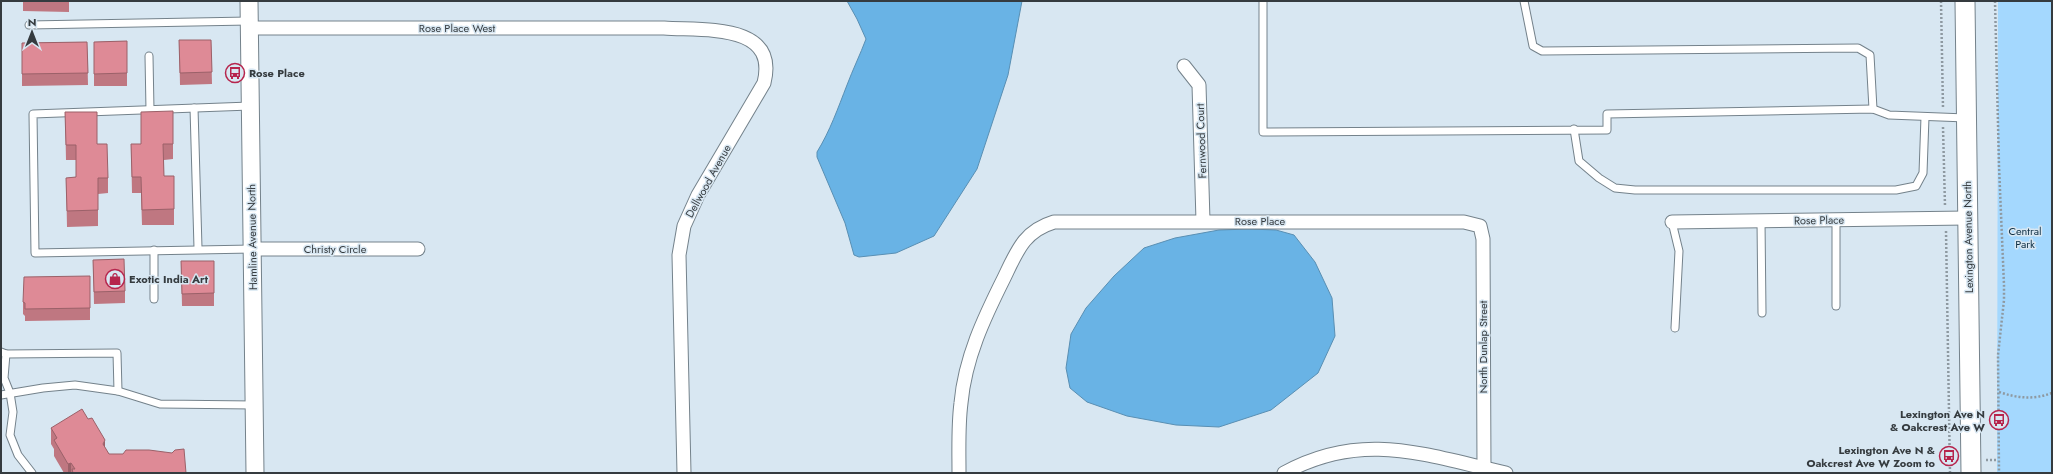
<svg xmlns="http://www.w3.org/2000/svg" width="2053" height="474" viewBox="0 0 2053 474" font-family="Jost,sans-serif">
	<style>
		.green { fill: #a4d8fe }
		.water { fill: #69b3e5; stroke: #598fb3 }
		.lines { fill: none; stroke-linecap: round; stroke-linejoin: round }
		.service-casing { stroke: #74828b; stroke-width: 9 }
		.minor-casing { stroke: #74828b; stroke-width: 15 }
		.tertiary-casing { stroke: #74828b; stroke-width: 19 }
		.secondary-casing { stroke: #74828b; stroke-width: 21 }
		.path { stroke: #8e99a1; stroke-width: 2.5; stroke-dasharray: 2 2; stroke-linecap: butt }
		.service { stroke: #fff; stroke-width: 7 }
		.minor { stroke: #fff; stroke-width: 13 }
		.tertiary { stroke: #fff; stroke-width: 17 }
		.secondary { stroke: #fff; stroke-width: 19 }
		.wall { fill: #bf7781 }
		.shaded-wall { fill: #9b6169 }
		.building { fill: #de8a96; stroke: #9b6169 }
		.labels { text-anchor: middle; stroke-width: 3; stroke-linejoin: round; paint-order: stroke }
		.street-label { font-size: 11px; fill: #353b3f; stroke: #d8e7f2 }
		.poi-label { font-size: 11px; font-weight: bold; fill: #353b3f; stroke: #d8e7f2; text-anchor: start }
		.park-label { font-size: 11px; fill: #0e2f44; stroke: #d8e7f2 }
	</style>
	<rect width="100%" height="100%" fill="#d8e7f2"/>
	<polygon class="green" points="1998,1 2052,1 2052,473 1997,473"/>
	<g class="water">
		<path d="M847 1H1022L1008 75 977 169 934 236 896 253 859 257 854 255 845 223 817 157V152C830 131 838 108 847 85 853 69 860 55 866 39L857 19Z"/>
		<polygon points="1249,229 1276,230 1294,235 1315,262 1332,298 1335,336 1318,373 1271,410 1219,427 1176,425 1127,416 1087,402 1070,388 1066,368 1071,334 1086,308 1114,276 1144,248 1175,238 1219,230"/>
	</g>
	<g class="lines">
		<g class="service-casing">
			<g id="service">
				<polyline points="1263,1 1263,132 1607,130 1607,114 1873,109 1889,115 1966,118"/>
				<polyline points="1524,1 1533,46 1542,51 1858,48 1870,55 1873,109"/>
				<polyline points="29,25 249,21"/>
				<polyline points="149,56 150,110"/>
				<polyline points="250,106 33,114 35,253 252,249"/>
				<polyline points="194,108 198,248"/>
				<polyline points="1574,129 1579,161 1599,178 1615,188 1635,190 1896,190 1916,186 1923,173 1925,117"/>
				<polyline points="1836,220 1836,306"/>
				<polyline points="1761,221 1762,313"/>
				<polyline points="1672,222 1679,251 1675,328"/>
				<polyline points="154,250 154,299"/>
				<polyline points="1,352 6,354 4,378 10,393 13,412 10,435 18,455 32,473"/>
				<polyline points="6,354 117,353 118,391"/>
				<polyline points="1,395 43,388 75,385 118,391 160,404 254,405"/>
			</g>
		</g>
		<g class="minor-casing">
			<g id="minor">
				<path d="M249 28H664C702 31 779 22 764 83L698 195 684 226 679 255 684 473"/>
				<polyline points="1184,66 1199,85 1203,221"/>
				<polyline points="1672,222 1967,218"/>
				<polyline points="252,249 418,249"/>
				<path d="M959 473C959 450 958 426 961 403 965 358 984 318 1004 278 1017 251 1024 231 1054 222H1464L1480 226 1483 239 1484 468"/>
				<path d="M1284 473C1363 430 1424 455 1506 473"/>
			</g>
		</g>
		<g class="tertiary-casing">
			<polyline id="tertiary" points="249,1 255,473"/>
		</g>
		<g class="secondary-casing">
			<polyline id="secondary" points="1965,1 1971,473"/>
		</g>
		<g class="path">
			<polyline points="1941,1 1943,108"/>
			<polyline points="1995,1 1999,166 2004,285 2004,300 1998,355 1999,473"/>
			<polyline points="1943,127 1945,206"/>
			<polyline points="1946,231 1950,473"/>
			<path d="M1999 392C2017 398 2033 400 2052 393"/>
			<polyline points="1986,460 1998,460"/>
		</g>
		<use href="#service" class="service"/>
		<use href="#minor" class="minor"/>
		<use href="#tertiary" class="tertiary"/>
		<use href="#secondary" class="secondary"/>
	</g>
	<g class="wall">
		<polygon points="23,1 69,1 69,12 23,11"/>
		<polygon points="105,1 194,1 194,2"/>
		<polygon points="179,40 211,40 212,84 180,85"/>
		<polygon points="127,41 127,86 94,86 94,42"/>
		<polygon points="87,42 88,85 22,86 22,43"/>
		<polygon points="173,111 173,159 164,160 164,176 174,176 174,225 142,225 141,193 132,193 131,144 141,144"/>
		<polygon points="65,112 97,144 108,178 108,193 98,194 98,226 67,227 66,178 76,177 76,160 66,160"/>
		<polygon points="93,260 125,291 125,303 94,304"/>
		<polygon points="181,261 214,261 214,306 182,306"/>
		<polygon points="90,276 90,320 25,321 25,316 23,314 23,302"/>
		<polygon points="51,428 105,448 109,454 186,473 64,473 54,456 54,449 51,444"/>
	</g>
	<g class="shaded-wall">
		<polygon points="105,440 105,456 103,444"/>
		<polygon points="71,463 71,473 68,473 68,464"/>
	</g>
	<g class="building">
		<polygon points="179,40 211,40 212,72 180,73"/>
		<polygon points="127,41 127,73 94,74 94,42"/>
		<polygon points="87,42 88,73 22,74 22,43"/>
		<polygon points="173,111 173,144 163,144 164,176 174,176 174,209 142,210 141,177 132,177 131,144 141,144 141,112"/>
		<polygon points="65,112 97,112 97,144 107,144 108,178 98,178 98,210 67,211 66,178 76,177 76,145 66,145"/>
		<polygon points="124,259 125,291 94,292 93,260"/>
		<polygon points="181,261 214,261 214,293 182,294"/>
		<polygon points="90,276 90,308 25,309 25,303 23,302 24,277"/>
		<polygon points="82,409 88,419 92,418 105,440 103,444 109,454 123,454 126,450 149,450 172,453 175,450 184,449 186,473 73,473 72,469 75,469 71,463 68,464 54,440 57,438 51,428"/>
	</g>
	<defs>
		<g id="bus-ring" transform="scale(1)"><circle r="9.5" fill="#d8e7f2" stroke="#b6254d" stroke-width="1.5"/><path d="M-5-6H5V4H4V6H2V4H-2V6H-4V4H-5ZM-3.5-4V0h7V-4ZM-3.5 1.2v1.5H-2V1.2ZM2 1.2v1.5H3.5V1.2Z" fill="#b6254d"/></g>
		<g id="shop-ring" transform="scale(1)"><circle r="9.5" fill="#d8e7f2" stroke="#b6254d" stroke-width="1.5"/><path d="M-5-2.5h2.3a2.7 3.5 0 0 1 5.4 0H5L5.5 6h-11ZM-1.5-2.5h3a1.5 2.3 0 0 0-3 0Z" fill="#b6254d"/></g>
	</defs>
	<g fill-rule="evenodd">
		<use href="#bus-ring" x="235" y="73"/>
		<use href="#shop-ring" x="115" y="279"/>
		<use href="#bus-ring" x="1999" y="420"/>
		<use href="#bus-ring" x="1949" y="456"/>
	</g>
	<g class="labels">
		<g class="street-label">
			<text x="457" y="32">Rose Place West</text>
			<text transform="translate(1201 141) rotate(-92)" y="4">Fernwood Court</text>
			<text transform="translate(708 181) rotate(-61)" y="4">Dellwood Avenue</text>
			<text transform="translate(1819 220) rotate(-1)" y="4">Rose Place</text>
			<text x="1260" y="225">Rose Place</text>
			<text transform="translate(252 237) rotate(-91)" y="4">Hamline Avenue North</text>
			<text transform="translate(1968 237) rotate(-91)" y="4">Lexington Avenue North</text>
			<text x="335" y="253">Christy Circle</text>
			<text transform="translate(1483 347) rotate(-90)" y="4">North Dunlap Street</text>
		</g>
		<g class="poi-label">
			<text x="249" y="77">Rose Place</text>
			<text x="129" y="283">Exotic India Art</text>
			<text x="1985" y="418" text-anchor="end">Lexington Ave N<tspan x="1985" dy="13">&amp; Oakcrest Ave W</tspan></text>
			<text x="1935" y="454" text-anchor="end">Lexington Ave N &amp;<tspan x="1935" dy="13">Oakcrest Ave W Zoom to</tspan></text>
		</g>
		<g class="park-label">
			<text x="2025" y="235">Central<tspan x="2025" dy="13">Park</tspan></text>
		</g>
	</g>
	<rect width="2053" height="474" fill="none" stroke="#353b3f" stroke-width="4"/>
	<g transform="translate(32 32)" stroke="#d8e7f2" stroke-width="3" paint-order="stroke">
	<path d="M0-3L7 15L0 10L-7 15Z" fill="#353b3f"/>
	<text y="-6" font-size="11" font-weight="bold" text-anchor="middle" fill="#353b3f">N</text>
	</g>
</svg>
